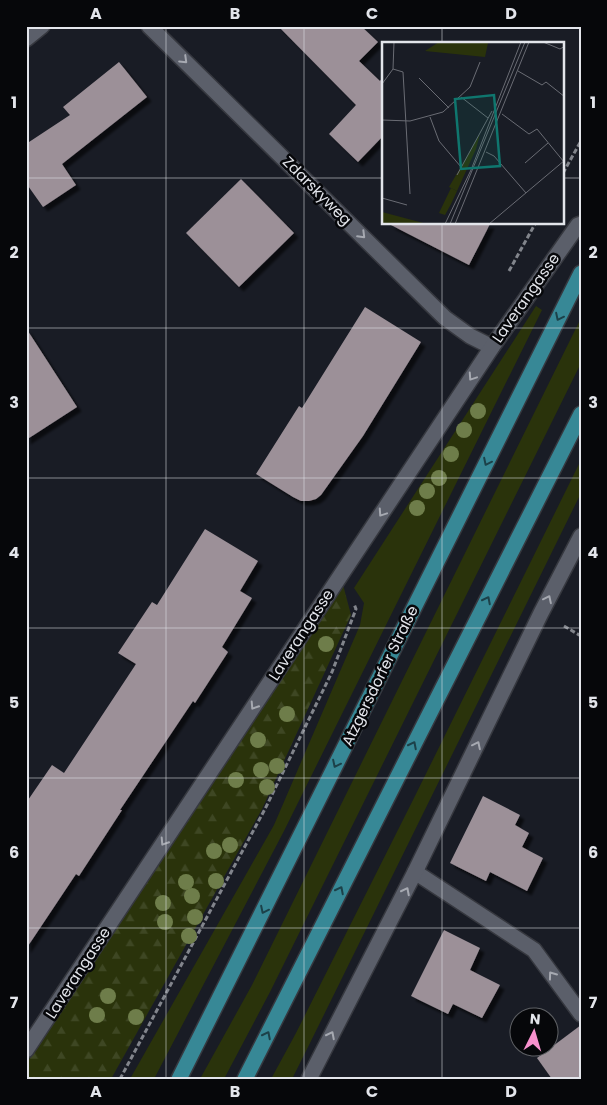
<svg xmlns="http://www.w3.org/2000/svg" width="607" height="1105" viewBox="0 0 607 1105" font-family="Poppins,sans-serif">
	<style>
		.grass { fill: #2a330b }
		.forest { fill: url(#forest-firs) }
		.building { fill: #9c9098; filter: url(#shadow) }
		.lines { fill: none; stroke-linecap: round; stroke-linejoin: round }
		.minor-casing { stroke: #36383f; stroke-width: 18 }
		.major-casing { stroke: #36383f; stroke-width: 18 }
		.path { stroke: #82858c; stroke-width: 3; stroke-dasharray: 5 2.5; stroke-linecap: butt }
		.minor { stroke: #5b5f6a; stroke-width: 15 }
		.major { stroke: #378896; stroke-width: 15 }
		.tree { fill: #6e7d4a }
		.oneway { stroke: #a6a9b1 }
		.oneway2 { stroke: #1c4149 }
		.grid { fill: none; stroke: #e3e5eb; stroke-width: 1; stroke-opacity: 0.55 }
		.labels { text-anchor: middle; stroke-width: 5; stroke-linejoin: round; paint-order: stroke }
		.street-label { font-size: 15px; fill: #e3e5eb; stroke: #06070a }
		.inset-road { fill: none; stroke: #6a6c74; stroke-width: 1 }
		.view { fill: #0f766e; fill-opacity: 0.15; stroke: #0f766e; stroke-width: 2.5 }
		.inset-edge { fill: none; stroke: #e3e5eb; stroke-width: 2.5 }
		.neatline { fill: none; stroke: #e3e5eb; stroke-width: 2 }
		.grid-label { font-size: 16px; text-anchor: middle; font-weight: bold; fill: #e3e5eb }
	</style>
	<defs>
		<pattern id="forest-firs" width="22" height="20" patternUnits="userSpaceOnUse" patternTransform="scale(1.25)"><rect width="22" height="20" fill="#2a330b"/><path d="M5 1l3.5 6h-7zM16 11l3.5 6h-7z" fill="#3e4723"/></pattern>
		<filter id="shadow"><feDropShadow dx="4.5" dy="4.5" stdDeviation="1" flood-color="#0009"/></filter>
	</defs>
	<rect width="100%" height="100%" fill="#191c25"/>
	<g class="grass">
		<polygon points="536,306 542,310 284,831 154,1079 130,1079 274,825 360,625 364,603 354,588"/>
		<polygon points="581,318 581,363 270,992 224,1079 200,1079 252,985"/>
		<polygon points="581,460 581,493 311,1041 292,1079 271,1079 296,1033 413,800"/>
	</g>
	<polygon class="forest" points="342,581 351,615 262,809 111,1079 26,1079 26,1064"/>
	<g class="building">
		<polygon points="278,26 361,26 378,42 359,61 380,81 383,77 383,136 358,162 329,134 356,105"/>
		<polygon points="119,62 147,97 62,164 76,185 43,207 26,183 26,144 70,115 63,107"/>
		<polygon points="241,179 294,233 239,287 186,233"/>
		<polygon points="389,224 490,224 469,265"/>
		<polygon points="365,307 421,342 363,436 321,495 316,499 309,501 301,501 293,497 256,474 299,406 302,408"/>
		<polygon points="26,328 77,407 26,440"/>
		<polygon points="205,529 258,561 240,591 252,598 222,647 228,652 195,703 193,701 120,810 122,810 79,876 76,874 26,949 26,803 52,765 64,773 136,664 118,653 152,602 157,605"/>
		<polygon points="483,796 520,815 515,825 529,833 522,847 543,858 527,891 490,872 486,881 450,863"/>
		<polygon points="444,930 480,948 470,970 500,985 482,1018 453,1004 448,1014 411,996"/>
		<polygon points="581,1025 581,1079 552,1079 537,1058"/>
	</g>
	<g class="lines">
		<g class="minor-casing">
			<g id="minor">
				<polyline points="149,26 445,318 470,336 492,347"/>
				<polyline points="26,39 42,26"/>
				<polyline points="415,872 534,950 581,1014"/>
				<polyline points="26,1050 492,347 578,225 581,224"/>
				<polyline points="309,1079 415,872 541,613 581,536"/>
			</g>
		</g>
		<g class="major-casing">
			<g id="major">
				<polyline points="179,1079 581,273"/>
				<polyline points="245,1079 581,414"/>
			</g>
		</g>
		<g class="path">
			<polyline points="563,173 581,141"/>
			<polyline points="509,271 535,224"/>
			<polyline points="564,626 581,636"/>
			<polyline points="120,1079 265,809 332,672 356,609 354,604"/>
		</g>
		<use href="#minor" class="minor"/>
		<use href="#major" class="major"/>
	</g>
	<g class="tree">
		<circle cx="478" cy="411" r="8"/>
		<circle cx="464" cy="430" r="8"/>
		<circle cx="451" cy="454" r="8"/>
		<circle cx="439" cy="478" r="8"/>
		<circle cx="427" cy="491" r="8"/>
		<circle cx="417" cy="508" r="8"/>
		<circle cx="326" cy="644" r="8"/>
		<circle cx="287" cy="714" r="8"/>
		<circle cx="258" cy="740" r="8"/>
		<circle cx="277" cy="766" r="8"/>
		<circle cx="261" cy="770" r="8"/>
		<circle cx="236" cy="780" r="8"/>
		<circle cx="267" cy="787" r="8"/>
		<circle cx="230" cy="845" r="8"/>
		<circle cx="214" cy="851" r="8"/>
		<circle cx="216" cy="881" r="8"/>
		<circle cx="186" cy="882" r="8"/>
		<circle cx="192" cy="896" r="8"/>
		<circle cx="163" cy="903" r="8"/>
		<circle cx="195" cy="917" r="8"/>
		<circle cx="165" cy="922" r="8"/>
		<circle cx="189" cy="936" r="8"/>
		<circle cx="108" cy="996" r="8"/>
		<circle cx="97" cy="1015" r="8"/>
		<circle cx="136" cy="1017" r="8"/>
	</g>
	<defs><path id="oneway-chevron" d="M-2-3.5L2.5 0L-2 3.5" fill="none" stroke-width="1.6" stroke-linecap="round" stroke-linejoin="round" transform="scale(1.25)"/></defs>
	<g class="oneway">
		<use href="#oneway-chevron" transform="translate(184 60) rotate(44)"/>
		<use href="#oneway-chevron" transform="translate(362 235) rotate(45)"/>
		<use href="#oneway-chevron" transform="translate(472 377) rotate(124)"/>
		<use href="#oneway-chevron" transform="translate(382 513) rotate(124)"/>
		<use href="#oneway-chevron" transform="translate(548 599) rotate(-64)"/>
		<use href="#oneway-chevron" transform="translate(254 706) rotate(123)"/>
		<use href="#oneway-chevron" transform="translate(477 745) rotate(-64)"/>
		<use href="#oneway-chevron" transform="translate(164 842) rotate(123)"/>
		<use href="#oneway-chevron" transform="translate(406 891) rotate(-63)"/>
		<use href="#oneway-chevron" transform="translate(552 975) rotate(-126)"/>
		<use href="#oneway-chevron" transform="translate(331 1035) rotate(-63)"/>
	</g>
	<g class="oneway2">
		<use href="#oneway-chevron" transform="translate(559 317) rotate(116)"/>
		<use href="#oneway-chevron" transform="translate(487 462) rotate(116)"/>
		<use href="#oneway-chevron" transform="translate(487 600) rotate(-63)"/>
		<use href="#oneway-chevron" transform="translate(413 745) rotate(-63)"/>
		<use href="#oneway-chevron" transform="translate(336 764) rotate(116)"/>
		<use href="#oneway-chevron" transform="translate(340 890) rotate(-63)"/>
		<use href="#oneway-chevron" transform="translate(264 910) rotate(116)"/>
		<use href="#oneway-chevron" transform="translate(267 1035) rotate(-63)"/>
	</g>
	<path class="grid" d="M166 26V1079M304 26V1079M442 26V44M26 178H383M563 178H581M442 224V1079M26 328H581M26 478H581M26 628H581M26 778H581M26 928H581"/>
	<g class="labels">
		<g class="street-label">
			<text transform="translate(317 191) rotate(45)" y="5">Zdarskyweg</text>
			<text transform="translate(526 298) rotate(-55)" y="5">Laverangasse</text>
			<text transform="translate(301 635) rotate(-57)" y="5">Laverangasse</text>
			<text transform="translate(380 676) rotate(-64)" y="5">Atzgersdorfer Straße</text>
			<text transform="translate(78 973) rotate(-57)" y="5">Laverangasse</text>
		</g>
	</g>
	<g transform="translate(382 42)">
		<rect width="182" height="182" fill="#191c25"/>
		<path d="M57 0H121L106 1 103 15 43 9ZM98 92 94 107 75 149 67 145Z" fill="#2a330b"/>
		<path d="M69 146 75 149 69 162 63 173 57 171ZM0 170 45 182H0Z" fill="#2a330b"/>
		<path class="inset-road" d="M161 0 178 7 183 4M11 27 21 30 28 152M136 29 160 43 164 40 183 55M37 36 67 66M0 42 11 27 12 0M79 55 106 76M120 72 147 92 155 87 182 120M48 75 57 99 79 125M0 78 28 79 61 70 88 45 98 20M104 110 112 114 144 151M143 121 166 101M75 133 110 69M0 156 25 163M63 182 89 128 139 0M68 182 143 0M73 182 147 0M107 182 183 118"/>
		<path class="view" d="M112 53 118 124 79 127 73 57Z"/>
		<rect width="182" height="182" class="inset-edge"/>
	</g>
	<rect width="607" height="1105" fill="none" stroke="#06070a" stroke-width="55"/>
	<g transform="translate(534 1032) rotate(5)"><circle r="24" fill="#06070a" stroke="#5e6064"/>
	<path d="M0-4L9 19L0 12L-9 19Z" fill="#f790cd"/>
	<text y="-8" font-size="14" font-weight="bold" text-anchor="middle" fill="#e3e5eb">N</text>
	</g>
	<rect x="28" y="28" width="552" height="1050" class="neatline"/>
	<g class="grid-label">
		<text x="96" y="19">A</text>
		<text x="235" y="19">B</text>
		<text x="372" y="19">C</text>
		<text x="511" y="19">D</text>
		<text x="14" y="108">1</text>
		<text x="593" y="108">1</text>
		<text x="14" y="258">2</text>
		<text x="593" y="258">2</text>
		<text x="14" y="408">3</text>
		<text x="593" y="408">3</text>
		<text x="14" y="558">4</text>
		<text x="593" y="558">4</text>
		<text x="14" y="708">5</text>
		<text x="593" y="708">5</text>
		<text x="14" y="858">6</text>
		<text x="593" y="858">6</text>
		<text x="14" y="1008">7</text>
		<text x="593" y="1008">7</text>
		<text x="96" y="1097">A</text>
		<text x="235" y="1097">B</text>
		<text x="372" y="1097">C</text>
		<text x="511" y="1097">D</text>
	</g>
</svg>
